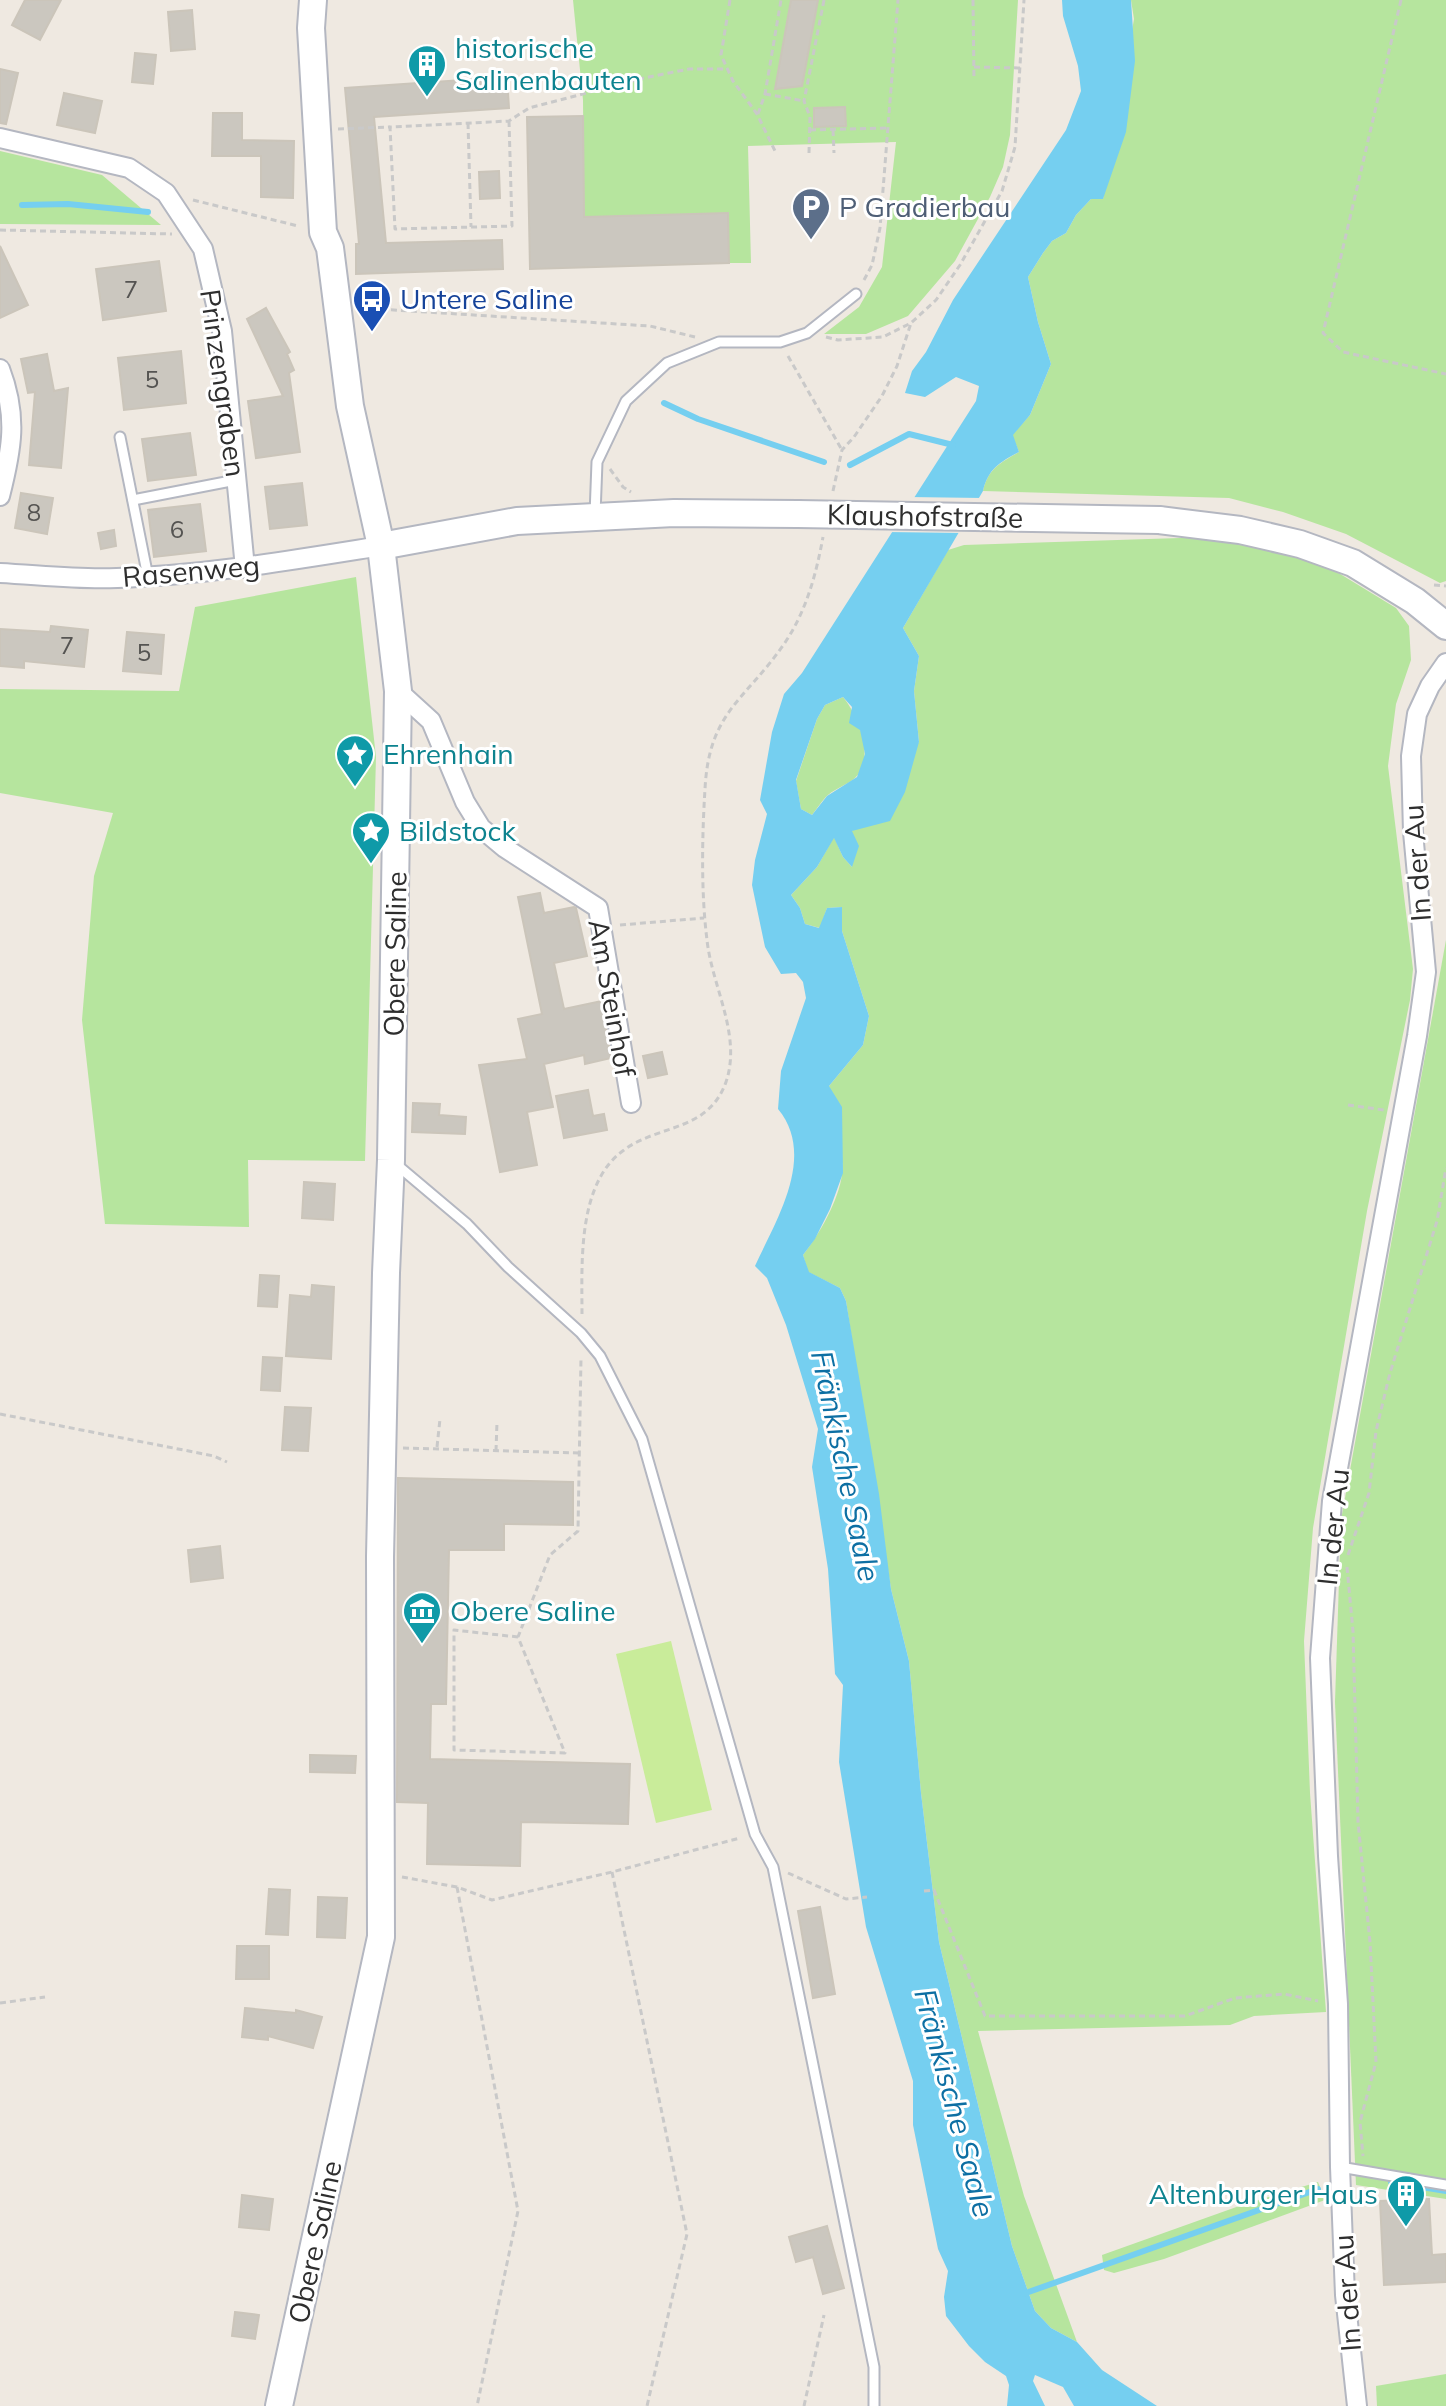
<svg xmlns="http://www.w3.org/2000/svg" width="1446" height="2406" viewBox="0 0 1446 2406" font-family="Mulish,sans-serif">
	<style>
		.green { fill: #b6e59e }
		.pitch { fill: #c9ec9a }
		.water { fill: #75cff0; fill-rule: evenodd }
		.pier { fill: #efe9e1 }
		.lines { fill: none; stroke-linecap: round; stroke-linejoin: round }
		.stream { stroke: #75cff0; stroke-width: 6 }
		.building { fill: #cbc7bf; stroke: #cbc5ba; stroke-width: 2 }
		.lane-casing { stroke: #b4b7c1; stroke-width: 13 }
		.street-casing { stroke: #b4b7c1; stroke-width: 22 }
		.secondary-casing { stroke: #b4b7c1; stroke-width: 30 }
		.path { stroke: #c9c9c9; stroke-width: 3; stroke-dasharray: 6 4; stroke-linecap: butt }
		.lane { stroke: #fff; stroke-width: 9 }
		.street { stroke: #fff; stroke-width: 18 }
		.secondary { stroke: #fff; stroke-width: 26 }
		.secondary-bridge-casing { stroke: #b4b7c1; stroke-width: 30; stroke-linecap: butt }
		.secondary-bridge { stroke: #fff; stroke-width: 26 }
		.labels { text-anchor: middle; stroke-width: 6; stroke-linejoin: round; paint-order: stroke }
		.number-label { font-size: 24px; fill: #555452 }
		.culture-label { font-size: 28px; fill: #0d838f; stroke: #fff; text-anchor: start }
		.service-label { font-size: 28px; fill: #4e5e75; stroke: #fff; text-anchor: start }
		.transit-label { font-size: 28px; fill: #164399; stroke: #fff; text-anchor: start }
		.street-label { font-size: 28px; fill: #2e2e2e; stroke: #fff }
		.water-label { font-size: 30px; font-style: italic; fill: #0d6fa3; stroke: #fff }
	</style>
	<rect width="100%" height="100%" fill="#efe9e1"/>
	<g class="green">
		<polygon points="573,0 1018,0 1010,135 1003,167 990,197 955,261 908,316 866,334 824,334 859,307 882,267 896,142 748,146 751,263 729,263 727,213 584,217 583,100"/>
		<path d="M1131 0H1446V581L1440 583 1346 534 1283 512 1229 498 983 491C988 469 1000 463 1019 452L1012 435 1030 415 1051 364 1038 322 1028 277 1043 253 1052 241 1066 233 1076 215 1091 199H1103L1134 19Z"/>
		<polygon points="0,151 102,175 161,225 0,224"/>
		<path d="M1211 537 1262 547 1332 569 1396 608 1409 626 1411 660 1396 704 1388 766 1413 969 1410 1000 1367 1211 1313 1528 1304 1641 1310 1793 1326 2012 1254 2016 1230 2025 978 2031 1024 2196 1077 2342 1051 2328 1035 2311 1012 2246 939 1942 921 1793 909 1661 891 1589 846 1301 840 1288 808 1272 803 1255C819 1235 839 1200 842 1174 845 1158 832 1105 829 1086L863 1045 869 1016 842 931V907L827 908 820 928 805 924 800 908 791 895 817 867 834 837 843 857 852 867V831L919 742 914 691 919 656 903 628 948 550 964 545Z"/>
		<polygon points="356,577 376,757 365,1161 248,1160 249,1227 105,1224 82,1020 94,876 113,813 0,793 0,689 179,691 195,607"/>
		<path d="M843 697C858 715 876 758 855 778 847 785 836 788 828 795 822 800 817 809 812 815L801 809 796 781 817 719 825 705Z"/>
		<polygon points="1446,940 1446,2199 1356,2185 1335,1702 1341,1520"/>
		<polygon points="1318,2182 1325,2200 1164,2259 1114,2273 1104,2270 1102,2255 1242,2205"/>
		<polygon points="1446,2374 1446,2406 1377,2406 1376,2386"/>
	</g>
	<polygon class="pitch" points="671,1641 712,1810 656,1823 616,1654"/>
	<path class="water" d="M1062 0H1131L1135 61 1126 132 1103 199H1091L1076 215 1066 233 1052 241 1043 253 1028 277 1038 322 1051 364 1030 415 1013 435 1019 452C1000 462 988 469 983 491L903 628 919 656 914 691 919 742 905 792 890 821 852 831 859 846 852 867 843 857 834 838 817 867 791 895 800 908 805 924 819 928 827 908 842 907V931L869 1016 863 1045 829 1086 842 1107 843 1173 830 1209 815 1239 803 1255 809 1272 840 1288 846 1301 879 1494 891 1589 909 1661 921 1793 939 1942 1012 2246 1035 2311 1051 2328 1077 2342 1102 2370 1157 2406H1074L1063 2387 1035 2375 1033 2381 1045 2406H1007L1009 2385 1006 2376 985 2362 969 2346 946 2316 944 2297 948 2271 938 2249 913 2125V2081L866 1927 839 1762 843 1685 835 1674 828 1569 812 1467 818 1429 786 1325 767 1278 755 1266C776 1220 817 1156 778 1109L781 1071 806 998 803 982 796 973 781 974 765 947 752 885 755 860 767 814 760 800 772 732 784 694 802 673 976 401 979 386 956 377 925 397 905 393 912 371 926 352 953 300 1066 130 1081 91 1078 66 1063 16ZM843 697 852 707 849 723 860 730 865 754 857 777 827 796 812 815 801 809 796 780 817 719 825 705Z"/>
	<polygon class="pier" points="908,497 983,498 963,533 886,532"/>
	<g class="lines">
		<g class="stream">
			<polyline points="22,205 68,204 148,212"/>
			<polyline points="664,403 698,419 824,462"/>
			<polyline points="850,465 909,434 953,445"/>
			<polyline points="1391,2182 1446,2191"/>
			<polyline points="1023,2294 1318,2189"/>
		</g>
	</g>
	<g class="building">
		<polygon points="25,0 61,0 40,40 12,25"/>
		<polygon points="791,0 818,0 802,86 775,89"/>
		<polygon points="192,10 195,49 171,51 168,12"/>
		<polygon points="135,53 156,55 153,84 132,82"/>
		<polygon points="0,69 18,73 6,124 0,123"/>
		<polygon points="507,77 509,108 374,117 386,243 502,240 503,269 356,274 356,244 359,244 345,88"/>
		<polygon points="64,93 102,101 95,133 57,125"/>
		<polygon points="845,107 846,126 814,127 814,108"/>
		<polygon points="213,113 242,113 242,140 294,141 293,198 261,197 261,156 212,156"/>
		<polygon points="583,116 584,217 728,213 729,263 530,269 527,117"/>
		<polygon points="499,171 500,198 480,199 479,172"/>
		<polygon points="0,246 28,305 0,318"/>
		<polygon points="159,261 166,311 103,320 96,269"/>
		<polygon points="266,308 290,352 287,354 294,370 289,373 300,452 256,458 248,401 283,396 247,319"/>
		<polygon points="181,351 186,403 124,410 118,358"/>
		<polygon points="47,354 54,391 68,388 61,468 29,465 35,392 28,393 21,359"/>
		<polygon points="190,433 196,475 148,481 142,439"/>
		<polygon points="302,483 307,525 270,529 265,487"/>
		<polygon points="21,493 53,498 47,534 15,528"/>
		<polygon points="200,504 206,551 154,557 148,510"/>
		<polygon points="114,530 116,546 101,549 98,533"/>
		<polygon points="51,626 88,630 84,667 24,661 24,668 0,666 0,629 50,632"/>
		<polygon points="127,632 164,635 161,674 123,671"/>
		<polygon points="540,893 544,913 574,907 576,908 587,956 554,963 564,1009 602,1001 611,1058 585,1064 584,1055 544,1064 553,1107 527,1112 537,1165 500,1172 479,1065 527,1059 518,1019 542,1014 518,897"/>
		<polygon points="662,1052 667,1074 648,1078 643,1056"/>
		<polygon points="588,1090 593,1116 604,1114 607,1130 564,1138 556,1096"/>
		<polygon points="413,1103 440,1104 439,1115 466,1117 465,1134 412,1132"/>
		<polygon points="304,1182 335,1184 333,1220 302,1218"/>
		<polygon points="260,1275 279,1276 277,1307 258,1306"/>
		<polygon points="312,1285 334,1287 331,1359 286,1356 290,1295 311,1297"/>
		<polygon points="263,1357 282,1358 280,1391 261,1390"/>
		<polygon points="285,1407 311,1408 308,1451 282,1450"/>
		<polygon points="398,1478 573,1482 573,1525 504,1524 504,1550 449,1550 446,1704 431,1704 430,1759 630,1764 628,1824 521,1822 520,1866 427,1864 428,1803 397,1802"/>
		<polygon points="220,1546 223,1578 191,1582 188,1550"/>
		<polygon points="310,1755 356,1756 355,1773 310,1772"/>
		<polygon points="269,1889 290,1890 288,1935 266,1934"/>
		<polygon points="318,1897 347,1898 345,1938 317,1937"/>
		<polygon points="820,1907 835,1994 813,1998 798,1911"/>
		<polygon points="237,1946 269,1946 269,1979 236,1979"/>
		<polygon points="245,2008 296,2013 296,2010 322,2017 313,2048 268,2036 268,2040 242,2037"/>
		<polygon points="242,2195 273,2199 269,2230 239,2227"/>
		<polygon points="1429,2199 1432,2255 1446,2254 1446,2282 1384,2285 1380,2201"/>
		<polygon points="827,2226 844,2288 823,2294 813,2257 796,2262 789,2237"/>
		<polygon points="235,2312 259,2315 255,2339 232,2336"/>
	</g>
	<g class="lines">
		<g class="lane-casing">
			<g id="lane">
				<polyline points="120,437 148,577"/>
				<polyline points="133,500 236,480"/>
				<polyline points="595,515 597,462 626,401 667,363 719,342 780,342 807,333 856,294"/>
				<polyline points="397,1165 467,1224 508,1267 581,1333 600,1356 642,1439 755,1834 773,1867 874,2367 874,2406"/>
				<polyline points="1340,2167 1446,2185"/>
			</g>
		</g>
		<g class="street-casing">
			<g id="street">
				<polyline points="0,138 129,168 166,193 203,249 222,331 245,568"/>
				<path d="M0 369C18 416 12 449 0 496"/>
				<path d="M0 573C39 575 79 580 117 578 206 575 293 560 381 546"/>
				<polyline points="398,691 431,721 465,802 481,828 505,848 598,908 631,1103"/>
				<polyline points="1357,2406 1345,2295 1340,2167 1338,2004 1328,1856 1320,1658 1332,1501 1417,1036 1426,972 1413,832 1411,756 1417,714 1430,686 1446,663"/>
			</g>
		</g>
		<g class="secondary-casing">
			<g id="secondary">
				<polyline points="1159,520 1240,530 1300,544 1353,563 1415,601 1446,626"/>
				<polyline points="381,546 517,521 674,513 798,514"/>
				<polyline points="279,2406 381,1937 380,1557 386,1273 391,1160 398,691 381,546 350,406 330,248 323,232 311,28 313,0"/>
			</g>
		</g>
		<g class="path">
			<polyline points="730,0 721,55 733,81 757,114 776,153"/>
			<polyline points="973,0 974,80"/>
			<polyline points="1401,0 1323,333 1343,352 1446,374"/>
			<polyline points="974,67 1020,68"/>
			<polyline points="765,94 804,101"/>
			<polyline points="758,114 765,94 781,0"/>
			<polyline points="509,121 512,226 395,229 390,127 509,121 529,108 644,78 689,69 727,69"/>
			<polyline points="468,123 471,227"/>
			<polyline points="338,129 390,127"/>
			<polyline points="810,130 889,128"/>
			<polyline points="833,130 834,153"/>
			<polyline points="809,153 810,117 804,101 824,0"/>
			<polyline points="193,200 298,226"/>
			<polyline points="0,230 172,234"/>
			<polyline points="864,280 872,265 880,228 898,0"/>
			<polyline points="361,308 650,326 695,337"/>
			<polyline points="826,337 838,340 883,337 911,323 936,300 960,265 1002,191 1015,147 1024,0"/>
			<polyline points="788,356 842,450"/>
			<polyline points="610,469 623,487 631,492"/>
			<polyline points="833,491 842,450 854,437 882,396 897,366 911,323"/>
			<polyline points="1434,585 1446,586"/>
			<polyline points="620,925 704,918"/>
			<polyline points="1348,1105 1384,1110"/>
			<path d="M582 1314C582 1263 577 1183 624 1150 659 1124 708 1132 726 1082 742 1035 712 987 707 940 701 893 702 837 705 789 709 711 745 701 784 644 806 612 816 575 823 537"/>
			<polyline points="0,1414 214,1456 227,1462"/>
			<polyline points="437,1447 440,1419"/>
			<polyline points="403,1448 579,1453"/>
			<polyline points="496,1451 497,1422"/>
			<polyline points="1348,1555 1369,1493 1376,1431 1390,1373 1437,1221 1446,1168"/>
			<polyline points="1347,1567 1353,1631 1358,1822 1370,1942 1376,2062 1360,2122 1363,2156"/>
			<polyline points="518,1637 454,1630 454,1750 565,1753 518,1637 550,1555 578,1531 581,1357"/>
			<polyline points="612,1872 687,2234 647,2406"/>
			<polyline points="788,1873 846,1899 867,1897"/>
			<polyline points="402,1877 457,1887 492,1900 612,1872 740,1838"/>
			<polyline points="457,1887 518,2211 477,2406"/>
			<polyline points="924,1891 934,1890 985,2016 1185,2016 1235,1998 1284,1994 1318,2001"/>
			<polyline points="0,2003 45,1997"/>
			<polyline points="804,2406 824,2315"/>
		</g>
		<use href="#lane" class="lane"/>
		<use href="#street" class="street"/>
		<use href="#secondary" class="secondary"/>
		<g class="secondary-bridge-casing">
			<polyline id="secondary-bridge" points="798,514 1159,520"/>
		</g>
		<use href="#secondary-bridge" class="secondary-bridge"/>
	</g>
	<defs>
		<g id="building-pin" transform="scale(2)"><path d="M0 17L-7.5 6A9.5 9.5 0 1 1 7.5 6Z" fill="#0f9aa8" stroke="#fff"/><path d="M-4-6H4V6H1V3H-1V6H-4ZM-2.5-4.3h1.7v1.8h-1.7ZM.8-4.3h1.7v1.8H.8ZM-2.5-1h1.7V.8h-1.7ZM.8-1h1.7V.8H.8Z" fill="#fff"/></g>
		<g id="parking-pin" transform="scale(2)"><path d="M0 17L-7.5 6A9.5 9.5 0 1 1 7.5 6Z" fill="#5c6f8a" stroke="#fff"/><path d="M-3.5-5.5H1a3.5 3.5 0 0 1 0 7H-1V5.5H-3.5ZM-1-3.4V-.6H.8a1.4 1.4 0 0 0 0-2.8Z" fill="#fff"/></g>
		<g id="bus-pin" transform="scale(2)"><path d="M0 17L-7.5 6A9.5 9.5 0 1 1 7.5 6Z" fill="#1a4fb4" stroke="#fff"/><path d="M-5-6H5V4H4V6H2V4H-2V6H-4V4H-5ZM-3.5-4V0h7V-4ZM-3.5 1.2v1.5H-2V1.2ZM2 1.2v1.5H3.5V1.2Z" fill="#fff"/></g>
		<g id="sight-pin" transform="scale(2)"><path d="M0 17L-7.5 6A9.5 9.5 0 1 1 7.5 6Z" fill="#0f9aa8" stroke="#fff"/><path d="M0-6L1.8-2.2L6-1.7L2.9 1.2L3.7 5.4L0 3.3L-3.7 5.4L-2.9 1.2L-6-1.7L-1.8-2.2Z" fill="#fff"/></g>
		<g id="museum-pin" transform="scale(2)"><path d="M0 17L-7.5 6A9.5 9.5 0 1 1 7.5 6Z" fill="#0f9aa8" stroke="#fff"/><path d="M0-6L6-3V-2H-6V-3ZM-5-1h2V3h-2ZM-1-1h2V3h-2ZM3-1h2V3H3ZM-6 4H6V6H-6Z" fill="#fff"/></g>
	</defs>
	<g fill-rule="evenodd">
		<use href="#building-pin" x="427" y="64"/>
		<use href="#parking-pin" x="811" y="207"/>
		<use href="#bus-pin" x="372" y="299"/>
		<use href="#sight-pin" x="355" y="754"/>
		<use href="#sight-pin" x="371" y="831"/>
		<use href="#museum-pin" x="422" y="1611"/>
		<use href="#building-pin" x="1406" y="2194"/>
	</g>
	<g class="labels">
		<g class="number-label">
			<text x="131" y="298">7</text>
			<text x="152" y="388">5</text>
			<text x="34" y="521">8</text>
			<text x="177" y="538">6</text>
			<text x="67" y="654">7</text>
			<text x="144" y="661">5</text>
		</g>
		<g class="culture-label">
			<text x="455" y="58">historische<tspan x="455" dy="32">Salinenbauten</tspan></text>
			<text x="383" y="764">Ehrenhain</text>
			<text x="399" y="841">Bildstock</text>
			<text x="450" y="1621">Obere Saline</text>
			<text x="1378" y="2204" text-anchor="end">Altenburger Haus</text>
		</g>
		<g class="service-label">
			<text x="839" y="217">P Gradierbau</text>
		</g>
		<g class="transit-label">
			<text x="400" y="309">Untere Saline</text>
		</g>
		<g class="street-label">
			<text transform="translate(223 383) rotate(82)" y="10">Prinzengraben</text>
			<text transform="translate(925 516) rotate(1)" y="10">Klaushofstraße</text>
			<text transform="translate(191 571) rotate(-5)" y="10">Rasenweg</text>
			<text transform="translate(1417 863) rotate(-94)" y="10">In der Au</text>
			<text transform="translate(395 954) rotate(-89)" y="10">Obere Saline</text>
			<text transform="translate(612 998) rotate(80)" y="10">Am Steinhof</text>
			<text transform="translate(1333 1527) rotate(-84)" y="10">In der Au</text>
			<text transform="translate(315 2242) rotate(-78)" y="10">Obere Saline</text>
			<text transform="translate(1347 2293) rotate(-94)" y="10">In der Au</text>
		</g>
		<g class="water-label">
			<text transform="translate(845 1466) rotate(78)" y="10">Fränkische Saale</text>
			<text transform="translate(954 2103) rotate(75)" y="10">Fränkische Saale</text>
		</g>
	</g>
</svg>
